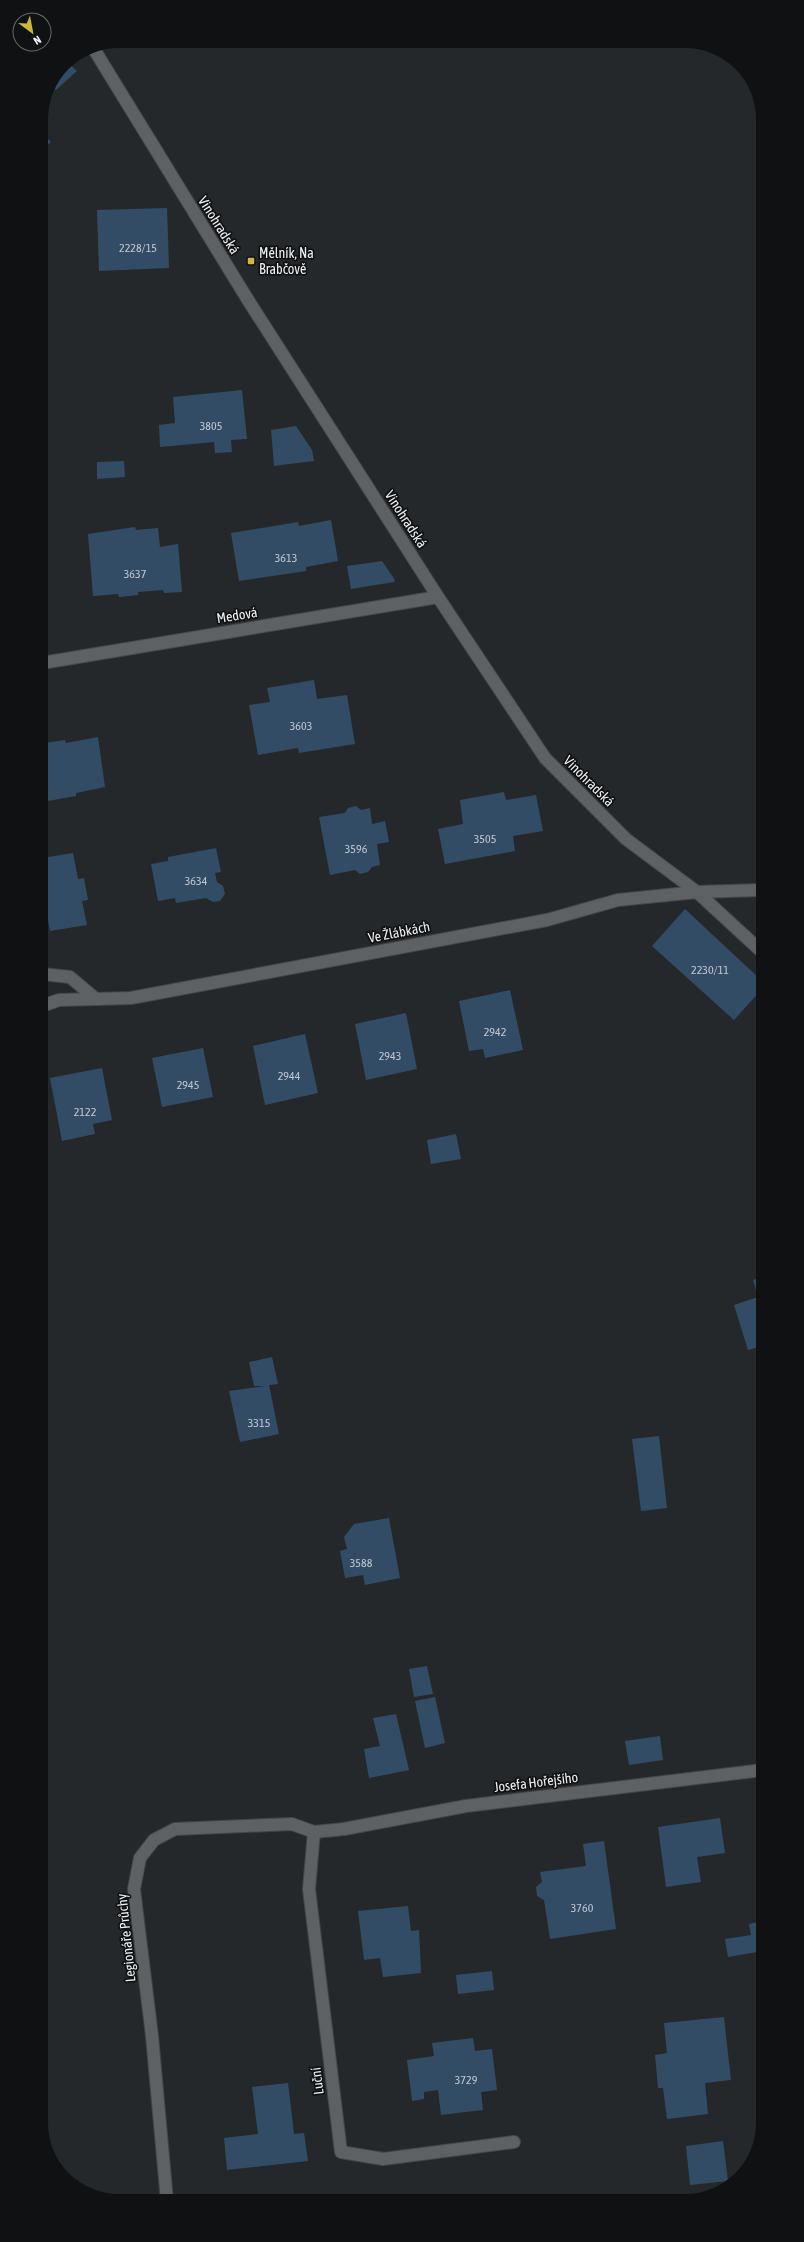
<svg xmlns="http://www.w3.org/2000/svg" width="804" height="2242" viewBox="0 0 804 2242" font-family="'Asap Condensed',sans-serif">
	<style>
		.building { fill: #324c66 }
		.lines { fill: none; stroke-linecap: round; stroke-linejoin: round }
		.lane-casing { stroke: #444749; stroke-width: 14 }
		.street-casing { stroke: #444749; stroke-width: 14 }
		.lane { stroke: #5e6164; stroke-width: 12 }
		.street { stroke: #5e6164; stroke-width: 12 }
		.poi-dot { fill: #ceb837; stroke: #0f1112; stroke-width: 1.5 }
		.labels { text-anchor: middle; stroke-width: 3.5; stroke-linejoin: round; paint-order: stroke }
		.number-label { font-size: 12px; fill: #bfc7cf }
		.street-label { font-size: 14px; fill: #eef0f2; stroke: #0f1112 }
		.poi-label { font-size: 14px; fill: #eef0f2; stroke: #0f1112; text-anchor: start }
	</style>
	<rect width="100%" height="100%" fill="#25282b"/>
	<g class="building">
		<polygon points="67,62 77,71 56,90 50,84"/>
		<polygon points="41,131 51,142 41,151"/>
		<polygon points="167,208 169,268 99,271 97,210"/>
		<polygon points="242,390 247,439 231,440 232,452 215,453 214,442 160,447 159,425 175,423 173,397"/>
		<polygon points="296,426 312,450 314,461 274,466 271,430"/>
		<polygon points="124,461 125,477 97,479 97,462"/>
		<polygon points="331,520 338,561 306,567 306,571 239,581 231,533 298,522 299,526"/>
		<polygon points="135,527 136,530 158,528 160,547 178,544 182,592 164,593 163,590 138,592 138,595 119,597 118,594 93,596 88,534"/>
		<polygon points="382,561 395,580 394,582 351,589 347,566"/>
		<polygon points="314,680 317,699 347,695 355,744 299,753 298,748 258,755 249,705 270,702 267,688"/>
		<polygon points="43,737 44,743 65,740 66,743 98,737 105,787 76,793 76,796 42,802"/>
		<polygon points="504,792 506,800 536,795 543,831 513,836 515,851 445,864 438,829 463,824 460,800"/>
		<polygon points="356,806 361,810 370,808 372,824 385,821 389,842 377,844 380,865 372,867 368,872 360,874 355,870 330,875 319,817 345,813 348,808"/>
		<polygon points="216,848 221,872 215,873 217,882 223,886 225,894 220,901 213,902 206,898 176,903 175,898 158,901 151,864 168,861 168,857"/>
		<polygon points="73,853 78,879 84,878 88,900 82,901 87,925 50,931 46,909 42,909 42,858"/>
		<polygon points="685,909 761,980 761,990 734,1020 652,946"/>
		<polygon points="510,990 523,1050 485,1058 483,1049 469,1051 459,1001"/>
		<polygon points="406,1013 417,1069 366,1080 355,1024"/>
		<polygon points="305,1034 318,1093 265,1105 253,1046"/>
		<polygon points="203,1048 213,1097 162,1107 152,1058"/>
		<polygon points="102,1068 112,1120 93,1124 95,1134 62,1141 50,1078"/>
		<polygon points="456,1134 461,1159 431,1164 427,1140"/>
		<polygon points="762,1277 762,1346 748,1350 734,1305 758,1297 753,1280"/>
		<polygon points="272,1357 278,1384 269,1385 279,1434 240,1442 229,1391 265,1386 254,1386 249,1362"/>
		<polygon points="659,1436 667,1508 641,1511 632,1439"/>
		<polygon points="389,1518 400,1578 365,1585 363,1575 345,1578 340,1551 347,1549 344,1537 354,1524"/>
		<polygon points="427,1666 433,1694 414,1697 409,1669"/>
		<polygon points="435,1697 445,1743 425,1748 415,1701"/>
		<polygon points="396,1714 409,1770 369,1778 364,1749 380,1746 373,1718"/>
		<polygon points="660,1736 663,1760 629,1765 625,1741"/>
		<polygon points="720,1818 725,1853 697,1857 701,1882 666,1887 658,1827"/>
		<polygon points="604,1841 616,1929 550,1939 544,1900 537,1896 536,1887 542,1882 540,1872 586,1866 583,1844"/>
		<polygon points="408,1906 411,1931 419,1930 421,1973 383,1977 380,1958 364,1960 358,1911"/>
		<polygon points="763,1921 763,1951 728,1957 725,1939 751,1935 749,1924"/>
		<polygon points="492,1971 494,1990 458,1994 456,1975"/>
		<polygon points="724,2017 731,2080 705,2083 708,2114 667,2119 663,2088 658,2088 655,2055 667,2053 664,2023"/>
		<polygon points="473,2038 475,2051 492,2049 497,2090 481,2092 483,2110 441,2115 438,2090 424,2092 424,2099 412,2101 407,2060 434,2056 432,2043"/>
		<polygon points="288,2083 294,2134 304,2133 308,2161 227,2170 224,2138 258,2134 252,2087"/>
		<polygon points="723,2141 728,2181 690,2185 686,2146"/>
	</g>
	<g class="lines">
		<g class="lane-casing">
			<polyline id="lane" points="42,974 70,977 96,999"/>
		</g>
		<g class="street-casing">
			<g id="street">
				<polyline points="92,46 248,300 438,597 545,758 626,839 697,892 761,951"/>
				<polyline points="42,663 438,597"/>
				<polyline points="42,1006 59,1000 131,998 547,920 618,900 697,892 761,890"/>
				<polyline points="314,1832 309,1889 341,2152 383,2159 514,2142"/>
				<polyline points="314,1832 344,1829 466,1806 763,1770"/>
				<polyline points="167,2201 152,2036 134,1889 140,1858 154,1840 175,1829 292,1824 314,1832"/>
			</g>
		</g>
		<use href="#lane" class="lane"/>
		<use href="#street" class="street"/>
	</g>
	<rect class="poi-dot" x="247" y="257" width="8" height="8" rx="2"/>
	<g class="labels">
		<g class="number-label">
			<text x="138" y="252">2228/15</text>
			<text x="211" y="430">3805</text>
			<text x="286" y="562">3613</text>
			<text x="135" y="578">3637</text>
			<text x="301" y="730">3603</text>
			<text x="485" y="843">3505</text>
			<text x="356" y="853">3596</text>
			<text x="196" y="885">3634</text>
			<text x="710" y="974">2230/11</text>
			<text x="495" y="1036">2942</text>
			<text x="390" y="1060">2943</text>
			<text x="289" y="1080">2944</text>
			<text x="188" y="1089">2945</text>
			<text x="85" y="1116">2122</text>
			<text x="259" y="1427">3315</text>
			<text x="361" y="1567">3588</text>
			<text x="582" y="1912">3760</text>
			<text x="466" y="2084">3729</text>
		</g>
		<g class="street-label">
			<text transform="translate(219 225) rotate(58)" y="5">Vinohradská</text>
			<text transform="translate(406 519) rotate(57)" y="5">Vinohradská</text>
			<text transform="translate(237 615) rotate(-9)" y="5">Medová</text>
			<text transform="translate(589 781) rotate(45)" y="5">Vinohradská</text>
			<text transform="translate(399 932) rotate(-11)" y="5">Ve Žlábkách</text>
			<text transform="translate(536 1782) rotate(-7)" y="5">Josefa Hořejšího</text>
			<text transform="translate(126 1938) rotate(-96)" y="5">Legionáře Průchy</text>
			<text transform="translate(317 2081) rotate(-97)" y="5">Luční</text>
		</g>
		<g class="poi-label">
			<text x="259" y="258">Mělník, Na<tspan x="259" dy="16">Brabčově</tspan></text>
		</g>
	</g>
	<path d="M0 0H804V2242H0ZM119 48H685A71 71 0 0 1 756 119V2123A71 71 0 0 1 685 2194H119A71 71 0 0 1 48 2123V119A71 71 0 0 1 119 48Z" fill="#0f1112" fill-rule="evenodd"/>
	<g transform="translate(32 32) rotate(148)"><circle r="19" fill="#0f1112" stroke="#686a6c"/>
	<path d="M0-3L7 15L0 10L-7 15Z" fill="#ceb837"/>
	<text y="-6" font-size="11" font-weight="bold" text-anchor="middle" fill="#eef0f2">N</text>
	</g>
</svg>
